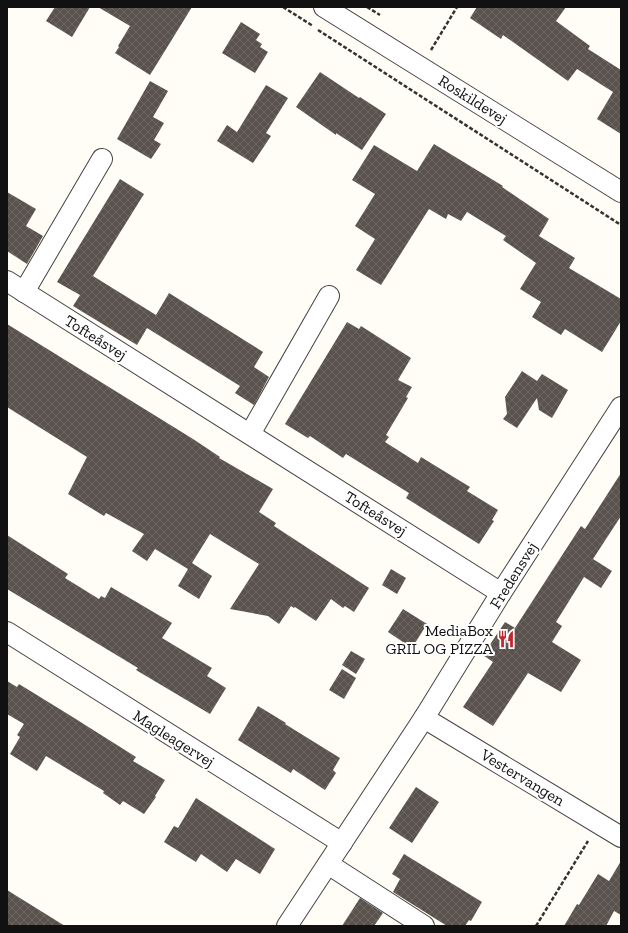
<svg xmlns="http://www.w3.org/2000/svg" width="628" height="933" viewBox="0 0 628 933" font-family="'Zilla Slab',serif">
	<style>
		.building { fill: url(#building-cross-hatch) }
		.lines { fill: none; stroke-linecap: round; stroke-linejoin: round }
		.minor-casing { stroke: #444; stroke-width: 22 }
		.path { stroke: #333; stroke-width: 2.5; stroke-dasharray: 4 2; stroke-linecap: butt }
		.minor { stroke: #fff; stroke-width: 20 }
		.labels { text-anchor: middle; stroke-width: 4; stroke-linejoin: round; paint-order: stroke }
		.street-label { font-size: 16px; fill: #111; stroke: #fff }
		.poi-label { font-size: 16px; fill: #111; stroke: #fff; text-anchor: end }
	</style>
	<defs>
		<pattern id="building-cross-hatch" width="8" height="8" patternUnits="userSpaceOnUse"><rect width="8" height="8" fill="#5a524d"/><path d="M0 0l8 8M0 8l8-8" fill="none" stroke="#6d6662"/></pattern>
	</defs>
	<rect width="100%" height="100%" fill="#fffdf5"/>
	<g class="building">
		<polygon points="55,7 90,7 72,37 46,21"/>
		<polygon points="98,7 192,7 150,75 115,53 119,47 118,46 130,26"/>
		<polygon points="477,7 566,7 556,21 590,46 588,49 621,70 621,134 597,119 613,92 577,69 568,81 503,35 501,39 470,18"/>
		<polygon points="241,22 260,34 256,40 262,44 260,47 268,52 255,73 222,53"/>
		<polygon points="320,72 359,98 360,97 386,114 362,150 336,133 336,135 296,107"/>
		<polygon points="150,81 168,91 153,117 164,123 154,140 161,144 151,159 117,139"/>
		<polygon points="266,85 288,98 266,133 271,136 253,163 217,141 227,125 237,132"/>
		<polygon points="434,144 503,186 502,187 549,219 539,236 575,258 569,268 621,299 621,321 602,352 565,329 561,335 532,317 541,302 520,289 536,263 503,240 506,236 467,212 461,221 448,214 446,219 429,209 381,285 356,270 375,239 355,226 375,194 352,180 374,145 417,171"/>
		<polygon points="120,179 144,194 93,276 156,315 169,293 263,352 254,367 269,377 254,405 235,393 240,386 147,328 137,345 73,306 80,295 57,282"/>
		<polygon points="7,192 36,209 26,226 43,236 27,264 7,251"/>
		<polygon points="347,322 359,329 361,326 411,358 398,380 412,387 406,397 408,398 386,435 389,437 385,442 418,463 421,457 470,487 467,491 498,510 492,520 494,521 479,544 406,498 409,493 346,454 343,458 310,436 308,438 285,424"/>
		<polygon points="7,324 193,439 220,457 219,458 273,489 259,512 276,523 274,526 369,588 354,612 345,606 343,608 331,599 316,621 295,607 294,608 291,606 279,624 268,616 230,609 259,564 210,534 192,563 212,576 199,599 178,586 188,569 155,549 147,561 132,551 144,534 106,513 104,516 68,494 87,457 7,407"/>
		<polygon points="522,371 537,381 542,374 568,390 552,418 539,410 537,398 517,428 503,419 507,414 505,397"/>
		<polygon points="621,473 621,516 593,559 612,571 601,588 584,577 556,622 562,626 552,642 581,660 561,692 528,673 493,726 463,707 493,662 483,655 505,622 515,628 581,526 585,529"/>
		<polygon points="7,535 68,574 65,578 99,599 101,596 105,598 111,587 172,623 162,638 212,668 207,676 226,688 210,714 136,670 138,668 7,589"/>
		<polygon points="391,569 406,578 397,594 382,585"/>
		<polygon points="403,609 427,624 412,648 388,632"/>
		<polygon points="351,651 365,659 356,674 342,665"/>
		<polygon points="342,669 356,678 344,699 329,690"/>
		<polygon points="7,681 17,687 19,684 71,716 136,757 133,761 165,780 155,796 156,797 144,814 123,801 120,805 103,793 104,791 46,756 37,771 10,754 20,737 17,735 24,724 7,714"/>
		<polygon points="258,706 286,723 285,724 340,758 333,770 336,773 325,790 293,769 291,773 238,740"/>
		<polygon points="416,787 439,802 412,843 389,828"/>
		<polygon points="196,798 275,849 260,874 236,859 227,872 201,854 196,862 164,842 174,826 178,828"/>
		<polygon points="404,854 482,902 471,921 469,920 465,926 447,926 393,892 400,879 392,874"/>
		<polygon points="621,861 621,915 614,911 606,926 564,926 577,904 579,905 598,874 609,881"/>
		<polygon points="7,890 65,926 7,926"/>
		<polygon points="360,898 383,913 374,926 342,926"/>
	</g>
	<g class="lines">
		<g class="minor-casing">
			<g id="minor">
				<polyline points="324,7 621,192"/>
				<polyline points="7,281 501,593"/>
				<polyline points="24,292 102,159"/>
				<polyline points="250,434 329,296"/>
				<polyline points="7,632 342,843"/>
				<polyline points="424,718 621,837"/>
				<polyline points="328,864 424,926"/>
				<polyline points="287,926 424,718 501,593 621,407"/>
			</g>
		</g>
		<g class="path">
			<polyline points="283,7 313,26"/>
			<polyline points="367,7 380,15"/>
			<polyline points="318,30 621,225"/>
			<polyline points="431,50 457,7"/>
			<polyline points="536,926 588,841"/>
		</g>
		<use href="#minor" class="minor"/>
	</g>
	<defs>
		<g id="restaurant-bare" transform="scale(1.38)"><path d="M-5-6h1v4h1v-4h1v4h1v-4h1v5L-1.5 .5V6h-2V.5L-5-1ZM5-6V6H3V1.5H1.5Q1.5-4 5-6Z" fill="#c4262e" stroke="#fff" stroke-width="2.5" paint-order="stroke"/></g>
	</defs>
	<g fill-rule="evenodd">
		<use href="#restaurant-bare" x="506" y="639"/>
	</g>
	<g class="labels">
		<g class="street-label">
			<text transform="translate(473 99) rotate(32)" y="6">Roskildevej</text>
			<text transform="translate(96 337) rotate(32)" y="6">Tofteåsvej</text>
			<text transform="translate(376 513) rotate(32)" y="6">Tofteåsvej</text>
			<text transform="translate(513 575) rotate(-58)" y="6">Fredensvej</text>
			<text transform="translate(174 738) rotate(32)" y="6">Magleagervej</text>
			<text transform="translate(523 777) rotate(31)" y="6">Vestervangen</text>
		</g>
		<g class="poi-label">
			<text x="493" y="636">MediaBox<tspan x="493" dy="18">GRIL OG PIZZA</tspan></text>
		</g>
	</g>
	<rect width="628" height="933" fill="none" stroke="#111111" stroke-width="16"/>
</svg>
